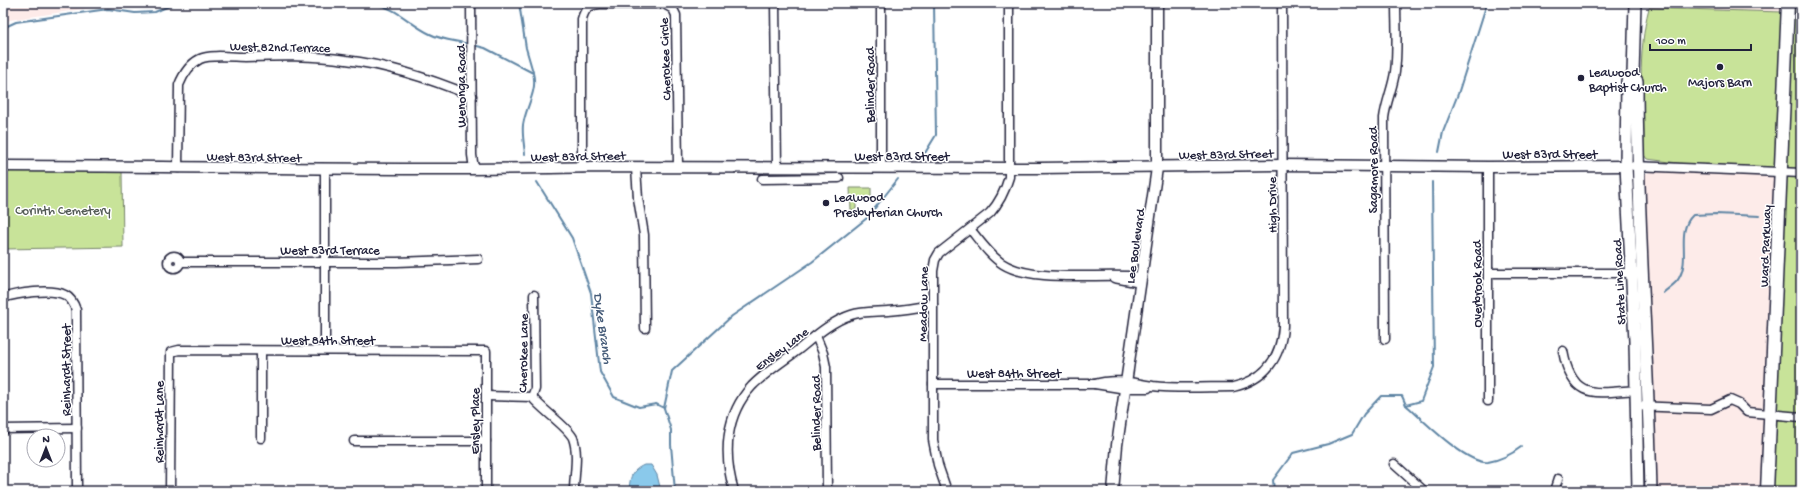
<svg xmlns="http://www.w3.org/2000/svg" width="1804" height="494" viewBox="0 0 1804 494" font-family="'Gochi Hand',sans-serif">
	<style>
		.built { fill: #fdebe9 }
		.green { fill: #c8e399; stroke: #75826a }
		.water { fill: #8ac9eb; stroke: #6086a5 }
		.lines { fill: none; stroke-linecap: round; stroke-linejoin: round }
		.stream { stroke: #6086a5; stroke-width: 2 }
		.minor-casing { stroke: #22223b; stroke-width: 11 }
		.tertiary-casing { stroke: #22223b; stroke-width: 13 }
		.secondary-casing { stroke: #22223b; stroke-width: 14 }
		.primary-casing { stroke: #22223b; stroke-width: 15 }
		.minor { stroke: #fff; stroke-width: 8 }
		.tertiary { stroke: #fff; stroke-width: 10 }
		.secondary { stroke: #fff; stroke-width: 11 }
		.primary { stroke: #fff; stroke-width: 12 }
		.poi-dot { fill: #22223b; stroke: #fff; stroke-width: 1.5 }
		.labels { text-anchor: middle; stroke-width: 3; stroke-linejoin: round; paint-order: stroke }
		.street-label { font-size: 13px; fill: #22223b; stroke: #fff }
		.poi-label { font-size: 13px; fill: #22223b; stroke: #fff; text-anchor: start }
		.park-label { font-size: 13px; fill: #545c57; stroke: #fff }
		.water-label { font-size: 14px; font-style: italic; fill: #465c79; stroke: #fff }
	</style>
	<rect width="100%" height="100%" fill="#fff"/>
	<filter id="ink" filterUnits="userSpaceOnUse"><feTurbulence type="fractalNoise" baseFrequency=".025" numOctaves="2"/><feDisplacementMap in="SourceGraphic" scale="8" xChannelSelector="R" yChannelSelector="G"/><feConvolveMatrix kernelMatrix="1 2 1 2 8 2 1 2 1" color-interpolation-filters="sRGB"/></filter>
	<g filter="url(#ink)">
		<g class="built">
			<polygon points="3,3 123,3 3,21"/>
			<polygon points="1649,3 1783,3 1782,12 1649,8"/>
			<polygon points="1659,170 1767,174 1774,176 1776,180 1761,491 1656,491 1644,179 1645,174 1649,172"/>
		</g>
		<g class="green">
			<polygon points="1792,3 1801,3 1801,169 1789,168 1786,166"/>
			<path d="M1649 8 1782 12 1775 166 1771 168 1686 164 1647 159 1644 155 1643 148C1642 102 1637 53 1649 8Z"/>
			<polygon points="3,170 122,171 123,247 3,249"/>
			<path d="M1787 176 1801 177V410C1796 415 1781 413 1776 409L1785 178Z"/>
			<polygon points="850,188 871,188 871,200 856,200 856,209 851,210"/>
			<polygon points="1778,420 1799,421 1801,424 1797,491 1771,491 1775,422"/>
		</g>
		<path class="water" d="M644 465H651L657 475 661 491H629C630 477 631 471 644 465Z"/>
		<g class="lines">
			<g class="stream">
				<path d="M370 3C398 7 407 23 430 34 441 40 457 41 469 44"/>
				<polyline points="519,3 526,48 533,72"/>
				<polyline points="3,28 16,22 108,9 135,13 155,12 176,3"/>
				<path d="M473 45 485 48 533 73C538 91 526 106 523 125 522 134 524 144 525 154"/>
				<polyline points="1439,152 1443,132 1458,94 1487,3"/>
				<polyline points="925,153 936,135 934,3"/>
				<polyline points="537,182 572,238 591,293 600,372 614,397 639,407 656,404 664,408 671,430 671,445 675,491"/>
				<path d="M1663 293C1668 288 1676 284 1679 278 1691 257 1675 232 1693 215L1716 214 1760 216"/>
				<path d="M1406 405C1422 419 1467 465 1488 462 1499 460 1512 454 1521 447"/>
				<polyline points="664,408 672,371 732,316 812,262 867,218 898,179"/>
				<polyline points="1274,491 1273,480 1293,453 1328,444 1352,434 1364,414 1381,396 1402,396 1406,405 1421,401 1434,367 1432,182"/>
			</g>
			<g class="minor-casing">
				<g id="minor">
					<polyline points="471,3 472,155 474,169"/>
					<polyline points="775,3 777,167"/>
					<polyline points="1634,166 1801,173"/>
					<polyline points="881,167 881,3"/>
					<polyline points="1488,167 1488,401"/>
					<path d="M178 168 179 85C183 75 190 64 200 59 210 54 234 57 245 57 279 56 313 55 346 60 390 65 431 79 472 96"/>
					<path d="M582 168V19C585 8 589 5 600 4H664L673 9 676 15 678 167"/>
					<polyline points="636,168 638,198 644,235 645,328"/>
					<polyline points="325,169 325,350"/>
					<polyline points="762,179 839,178"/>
					<path d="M970 229C980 241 990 256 1003 264 1035 284 1105 272 1142 277"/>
					<circle cx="174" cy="262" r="6"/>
					<polyline points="181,262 397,262 478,259"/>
					<polyline points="1489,273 1636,273"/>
					<polyline points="1114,278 1141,283"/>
					<path d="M3 298C17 293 52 288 65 295 71 298 74 304 76 310L77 491"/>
					<polyline points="816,336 823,353 826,367 827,491"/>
					<path d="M1385 339 1384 118C1386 102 1393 87 1395 72 1398 49 1396 26 1396 3"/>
					<path d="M1563 351C1572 401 1595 393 1636 390"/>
					<polyline points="933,384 1095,384 1120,388 1148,388"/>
					<path d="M1095 384C1114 378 1134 383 1153 386 1176 389 1208 387 1233 387 1265 380 1281 358 1283 326L1282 3"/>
					<polyline points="486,396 532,397"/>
					<path d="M532 397C541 409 568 427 573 438 579 454 574 475 574 491"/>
					<polyline points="532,397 535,389 534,295"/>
					<polyline points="1636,406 1711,409 1730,400 1739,404 1747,412 1801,417"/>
					<polyline points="3,429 77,428"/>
					<polyline points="261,438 261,351"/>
					<polyline points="354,441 486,441"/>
					<polyline points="1394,464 1424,491"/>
					<polyline points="170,491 171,352 179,350 486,351 486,491"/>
					<path d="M734 491C723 454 725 415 752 386 766 372 783 361 798 350 814 337 832 321 851 315 863 311 875 312 888 311 903 310 918 307 933 305"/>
					<path d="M947 491 938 465 933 440V271L935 260 939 253 990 213C1000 202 1005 191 1009 177V3"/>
					<polyline points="1554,491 1558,479"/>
				</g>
			</g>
			<g class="tertiary-casing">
				<g id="tertiary">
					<path d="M3 166C201 166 399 172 596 167L1039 168 1282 165 1488 167 1626 166"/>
					<polyline points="1113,491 1117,445 1157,168 1157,3"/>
				</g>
			</g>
			<g class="secondary-casing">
				<g id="secondary">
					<path d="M1635 3 1633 75 1637 81C1637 218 1648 354 1651 491"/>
					<polyline points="1633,75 1627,81 1626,166 1635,341 1638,491"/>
				</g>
			</g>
			<g class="primary-casing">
				<polyline id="primary" points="1767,491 1788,3"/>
			</g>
			<use href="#minor" class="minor"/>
			<use href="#tertiary" class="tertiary"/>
			<use href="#secondary" class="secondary"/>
			<use href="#primary" class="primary"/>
		</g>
	</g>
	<g class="poi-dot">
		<circle cx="1720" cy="67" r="4"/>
		<circle cx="1581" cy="78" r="4"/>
		<circle cx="826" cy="203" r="4"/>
	</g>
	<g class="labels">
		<g class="street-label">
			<text transform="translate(280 46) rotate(1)" y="5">West 82nd Terrace</text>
			<text transform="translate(664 59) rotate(-92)" y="5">Cherokee Circle</text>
			<text transform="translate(869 85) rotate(-90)" y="5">Belinder Road</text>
			<text transform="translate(460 86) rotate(-90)" y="5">Wenonga Road</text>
			<text transform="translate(1226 153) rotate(-1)" y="5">West 83rd Street</text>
			<text x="1550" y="158">West 83rd Street</text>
			<text transform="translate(578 155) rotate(-1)" y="5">West 83rd Street</text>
			<text x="902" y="160">West 83rd Street</text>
			<text transform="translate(254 156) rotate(1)" y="5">West 83rd Street</text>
			<text transform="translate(1372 170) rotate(-90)" y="5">Sagamore Road</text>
			<text transform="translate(1271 205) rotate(-91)" y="5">High Drive</text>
			<text transform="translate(1134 246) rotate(-82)" y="5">Lee Boulevard</text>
			<text transform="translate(1764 246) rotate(-88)" y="5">Ward Parkway</text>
			<text x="330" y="254">West 83rd Terrace</text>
			<text transform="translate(1618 282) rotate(-93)" y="5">State Line Road</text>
			<text transform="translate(1476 284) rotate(-90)" y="5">Overbrook Road</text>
			<text transform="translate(922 304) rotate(-89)" y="5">Meadow Lane</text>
			<text x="328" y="344">West 84th Street</text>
			<text transform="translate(781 348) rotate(-37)" y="5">Ensley Lane</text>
			<text transform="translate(522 353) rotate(-89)" y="5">Cherokee Lane</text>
			<text transform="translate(65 370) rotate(-90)" y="5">Reinhardt Street</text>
			<text x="1014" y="377">West 84th Street</text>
			<text transform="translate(815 413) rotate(-90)" y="5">Belinder Road</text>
			<text transform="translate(474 421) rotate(-90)" y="5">Ensley Place</text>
			<text transform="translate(158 422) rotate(-90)" y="5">Reinhardt Lane</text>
		</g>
		<g class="poi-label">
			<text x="1589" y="76">Leawood<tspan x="1589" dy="15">Baptist Church</tspan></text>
			<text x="1720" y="86" text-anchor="middle">Majors Barn</text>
			<text x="834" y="201">Leawood<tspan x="834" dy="15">Presbyterian Church</tspan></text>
		</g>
		<g class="park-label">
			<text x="63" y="214">Corinth Cemetery</text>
		</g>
		<g class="water-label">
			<text transform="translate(604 328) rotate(82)" y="5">Dyke Branch</text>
		</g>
	</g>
	<rect width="1804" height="494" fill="none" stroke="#fff" stroke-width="16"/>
	<rect x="8" y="8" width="1788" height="478" fill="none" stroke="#22223b" stroke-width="1.5" filter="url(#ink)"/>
	<g transform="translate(46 448)"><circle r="19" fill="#ffffff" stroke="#a7a7b1"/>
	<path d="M0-3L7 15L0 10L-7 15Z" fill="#22223b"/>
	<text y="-6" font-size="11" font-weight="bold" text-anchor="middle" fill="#22223b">N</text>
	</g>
	<path d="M1650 44v6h101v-6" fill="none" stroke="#22223b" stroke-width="2"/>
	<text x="1656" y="44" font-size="12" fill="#22223b" stroke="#ffffff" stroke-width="3" paint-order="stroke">100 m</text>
</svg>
